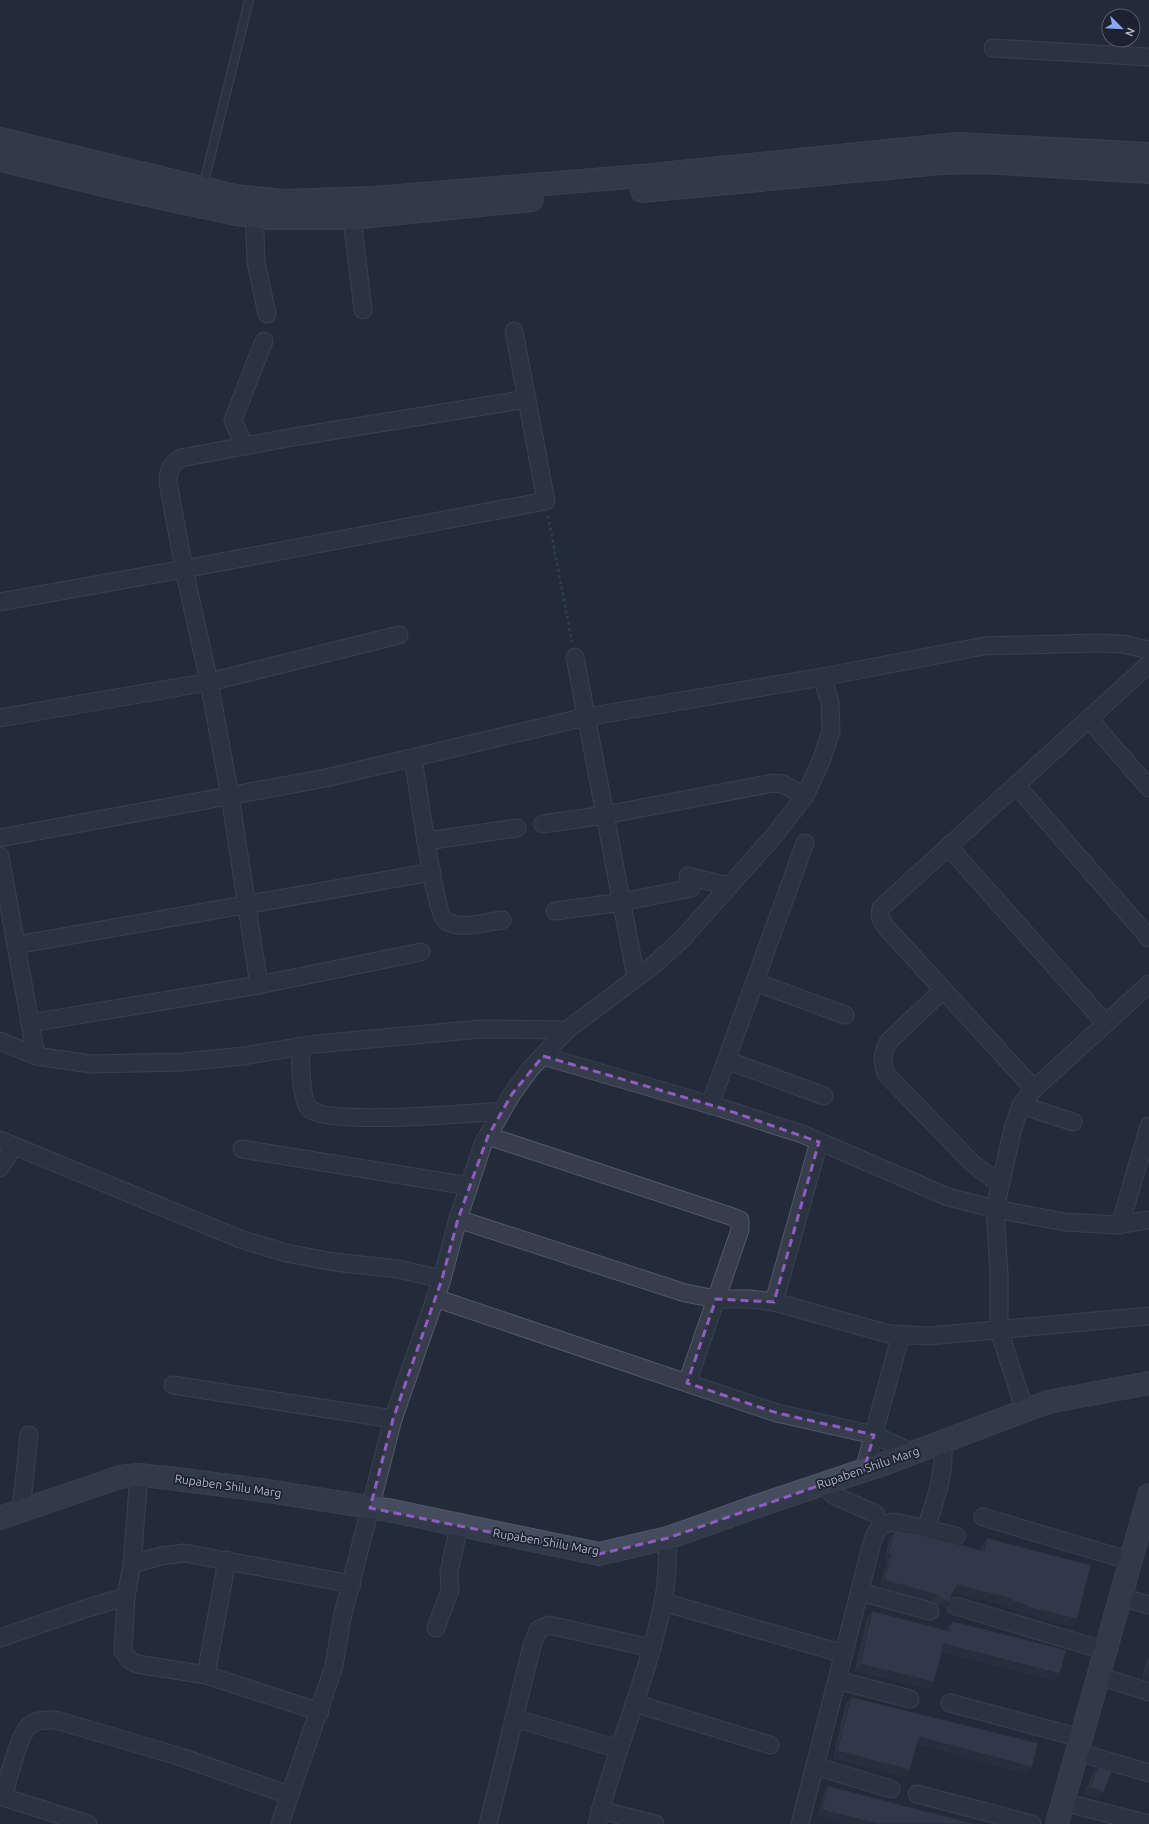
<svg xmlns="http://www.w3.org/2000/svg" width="1149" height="1824" viewBox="0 0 1149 1824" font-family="Ubuntu,sans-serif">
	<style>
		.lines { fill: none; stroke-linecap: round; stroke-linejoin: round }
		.lane-casing { stroke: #525866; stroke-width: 10 }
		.street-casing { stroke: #525866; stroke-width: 19 }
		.secondary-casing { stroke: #525866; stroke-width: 24 }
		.path { stroke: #435459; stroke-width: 2.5; stroke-dasharray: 3 3; stroke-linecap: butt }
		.lane { stroke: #373d4b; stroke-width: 8 }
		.street { stroke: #373d4b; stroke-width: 17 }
		.secondary { stroke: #454c5e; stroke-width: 22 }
		.wall { fill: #363f4e }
		.shaded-wall { fill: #2c3340 }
		.building { fill: #3f495b; stroke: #2c3340 }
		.marked { fill: none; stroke: #8e5dc2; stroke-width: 3; stroke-dasharray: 8 5; stroke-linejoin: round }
		.labels { text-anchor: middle; stroke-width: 3.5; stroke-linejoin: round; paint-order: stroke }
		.street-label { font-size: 12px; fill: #b2b8c7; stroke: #1c2230 }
	</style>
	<rect width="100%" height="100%" fill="#232b3b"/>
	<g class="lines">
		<g class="lane-casing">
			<polyline id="lane" points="203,187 249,0"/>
		</g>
		<g class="street-casing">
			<g id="street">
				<polyline points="993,48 1149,57"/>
				<polyline points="254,205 256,262 267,314"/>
				<polyline points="352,218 363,310"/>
				<path d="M514 331 546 501 184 569 168 482C168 470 171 465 181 458L293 437 527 399"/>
				<polyline points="244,446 233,420 264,341"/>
				<polyline points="0,602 184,569 209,682 230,796 259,985"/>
				<polyline points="575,657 636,978"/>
				<polyline points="0,718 209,682 399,635"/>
				<polyline points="1089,719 1149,788"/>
				<path d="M413 758C417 781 434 910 445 920 458 931 486 922 502 920"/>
				<polyline points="1016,785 1149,938"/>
				<polyline points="543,824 605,815 773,783 783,784 805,796"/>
				<polyline points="0,838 326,778 586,717 822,677 984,646 1097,643 1123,644 1149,650"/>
				<polyline points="426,841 517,828"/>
				<polyline points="948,846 1106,1024"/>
				<polyline points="0,856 36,1056"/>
				<polyline points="688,876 729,886"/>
				<polyline points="555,911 622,902 691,888"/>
				<polyline points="16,945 432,872"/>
				<polyline points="755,982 845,1015"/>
				<path d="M943 990 889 1041C882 1053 882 1060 886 1074L972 1163 1000 1184"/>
				<polyline points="30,1023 259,985 421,952"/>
				<polyline points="0,1041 36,1056 91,1064 183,1062 243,1056 316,1044 481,1029 567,1030"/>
				<path d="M300 1046C301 1060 300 1101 310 1109 330 1126 470 1113 502 1111"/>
				<polyline points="543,1056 721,1108 802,1134 948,1197 995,1209 1065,1222 1116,1225 1149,1220"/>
				<polyline points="726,1060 824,1096"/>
				<polyline points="1034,1089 885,926 880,917 881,908 1149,664"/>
				<polyline points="710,1105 805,843"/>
				<polyline points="1021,1105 1073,1122"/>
				<polyline points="0,1140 240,1239 286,1253 334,1262 398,1269 442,1279"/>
				<polyline points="242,1149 469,1186"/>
				<polyline points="0,1168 14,1146"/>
				<polyline points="458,1219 685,1293 716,1299 749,1299 774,1302 889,1334 929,1336 1149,1316"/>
				<polyline points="1120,1225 1149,1126"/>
				<polyline points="435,1298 687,1383 740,1230 740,1220 730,1216 488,1136"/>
				<polyline points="774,1302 819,1142"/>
				<polyline points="687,1383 777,1413 874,1435 913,1453"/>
				<polyline points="173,1385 393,1419"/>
				<polyline points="1025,1411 999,1330 999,1273 995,1209 1013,1128 1021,1105 1034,1089 1149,984"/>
				<polyline points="864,1470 901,1334"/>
				<polyline points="139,1475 132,1564 126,1597 123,1651 129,1660 137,1664 206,1675 320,1712"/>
				<polyline points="821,1484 835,1496 876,1514"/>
				<polyline points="21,1511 29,1435"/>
				<polyline points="983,1517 1131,1561"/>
				<path d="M926 1529C936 1497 945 1476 943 1442"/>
				<polyline points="132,1564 161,1556 184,1553 352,1584"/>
				<polyline points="860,1592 930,1611"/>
				<polyline points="1121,1597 1149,1605"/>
				<polyline points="663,1602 844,1654"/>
				<polyline points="956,1606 1106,1651"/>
				<polyline points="436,1628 450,1590 449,1572 459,1526"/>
				<polyline points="0,1638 87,1608 126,1597"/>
				<polyline points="206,1675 227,1560"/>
				<polyline points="1099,1676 1149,1692"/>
				<polyline points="837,1680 910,1699"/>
				<polyline points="634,1703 770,1745"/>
				<polyline points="950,1703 1081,1738"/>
				<polyline points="514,1718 619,1749"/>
				<polyline points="1077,1752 1149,1773"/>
				<polyline points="815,1766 891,1789"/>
				<polyline points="917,1794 1032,1824"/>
				<polyline points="0,1796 88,1824"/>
				<path d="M3 1797C7 1783 19 1736 28 1727 36 1719 46 1720 56 1720L181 1757 289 1795"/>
				<polyline points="1063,1802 1149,1824"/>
				<polyline points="600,1810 655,1824"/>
				<polyline points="280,1824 334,1666 342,1618 393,1419 442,1279 458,1219 483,1144 512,1094 531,1068 567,1030 655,964 684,937 773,837 805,796 822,759 831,731 830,702 822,677"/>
				<polyline points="488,1824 532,1646 538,1630 549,1625 651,1648"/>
				<path d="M597 1824C615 1749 648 1678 663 1602 668 1581 667 1559 668 1538"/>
				<path d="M800 1824 873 1539C878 1527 882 1523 895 1522L956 1536"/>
			</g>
		</g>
		<g class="secondary-casing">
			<g id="secondary">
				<polyline points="0,139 235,196 283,201 374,198 642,176 956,144 1149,154"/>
				<polyline points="0,160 129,191 236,214 265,218 352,218 532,200"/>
				<polyline points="642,191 941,163 984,162 1149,172"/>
				<polyline points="0,1518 120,1477 139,1475 169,1478 268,1491 388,1510 599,1554 668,1538 766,1503 886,1463 1048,1402 1149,1383"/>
				<polyline points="1057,1824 1149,1495"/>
			</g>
		</g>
		<polyline class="path" points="548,516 572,642"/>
		<use href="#lane" class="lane"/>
		<use href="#street" class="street"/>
		<use href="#secondary" class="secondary"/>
	</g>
	<g class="wall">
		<polygon points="895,1530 906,1533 907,1531 981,1551 983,1544 987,1538 1077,1619 1072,1626 1022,1613 1022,1612 1007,1608 1008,1606 953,1592 946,1608 938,1606 933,1601 880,1587 887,1561 884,1560 890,1537"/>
		<polygon points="872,1611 946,1630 947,1628 952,1621 1056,1680 942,1652 934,1682 930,1689 855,1671 867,1618"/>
		<polygon points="1149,1657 1149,1682 1142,1679 1146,1661"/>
		<polygon points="851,1697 1032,1767 1027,1774 917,1744 910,1770 906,1777 833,1758 846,1703"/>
		<polygon points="1098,1766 1099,1799 1085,1793 1093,1772"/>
		<polygon points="828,1786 975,1824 848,1824 818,1816 824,1793"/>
	</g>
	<g class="shaded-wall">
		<polygon points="888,1553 892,1554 887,1561 884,1560"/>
		<polygon points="884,1580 937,1595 933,1601 880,1587"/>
		<polygon points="957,1585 1012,1599 1008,1606 952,1592"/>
		<polygon points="943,1600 951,1602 946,1608 938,1606"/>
		<polygon points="1012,1601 1027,1605 1022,1612 1007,1608"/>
		<polygon points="1027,1607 1077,1619 1072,1626 1022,1613"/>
		<polygon points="944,1644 1060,1674 1056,1680 939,1651"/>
		<polygon points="860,1664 934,1682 930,1689 855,1671"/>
		<polygon points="1147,1673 1149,1674 1149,1682 1142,1679"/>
		<polygon points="919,1737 1032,1767 1027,1774 915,1744"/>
		<polygon points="837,1751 910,1770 906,1777 833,1758"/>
		<polygon points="1090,1787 1104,1792 1099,1799 1085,1793"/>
		<polygon points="822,1810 878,1824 848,1824 818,1816"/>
	</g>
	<g class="building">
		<polygon points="895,1530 907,1533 907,1531 984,1551 987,1538 1091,1565 1077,1619 1027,1607 1027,1605 1012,1601 1012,1599 957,1585 951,1596 951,1602 943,1600 937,1595 884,1580 892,1554 888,1553"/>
		<polygon points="872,1611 949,1631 952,1621 1066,1650 1060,1674 944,1644 934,1682 860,1664"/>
		<polygon points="1149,1663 1149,1674 1147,1673"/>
		<polygon points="851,1697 1038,1743 1032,1767 919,1737 910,1770 837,1751"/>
		<polygon points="1098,1766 1112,1771 1104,1792 1090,1787"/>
		<polygon points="828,1786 975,1824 878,1824 822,1810"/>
	</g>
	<path d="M0 0H1149V1824H0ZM543 1056 721 1108 819 1142 774 1302 716 1299 687 1383 777 1413 874 1435 864 1470 668 1538 599 1554 370 1508 393 1419 442 1279 458 1219 488 1136 512 1094Z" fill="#232b3b" fill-opacity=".55" fill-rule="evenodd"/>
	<path class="marked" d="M543 1056 721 1108 819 1142 774 1302 716 1299 687 1383 777 1413 874 1435 864 1470 668 1538 599 1554 370 1508 393 1419 442 1279 458 1219 488 1136 512 1094Z"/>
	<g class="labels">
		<g class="street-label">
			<text transform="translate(868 1468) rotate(-19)" y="4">Rupaben Shilu Marg</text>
			<text transform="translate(228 1486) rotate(8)" y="4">Rupaben Shilu Marg</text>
			<text transform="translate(546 1542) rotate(10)" y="4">Rupaben Shilu Marg</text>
		</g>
	</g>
	<g transform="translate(1121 28) rotate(114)"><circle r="19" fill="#1c2230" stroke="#585e6c"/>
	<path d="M0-3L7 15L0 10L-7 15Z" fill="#88a8f6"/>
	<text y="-6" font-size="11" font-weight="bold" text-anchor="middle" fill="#b2b8c7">N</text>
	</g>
</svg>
